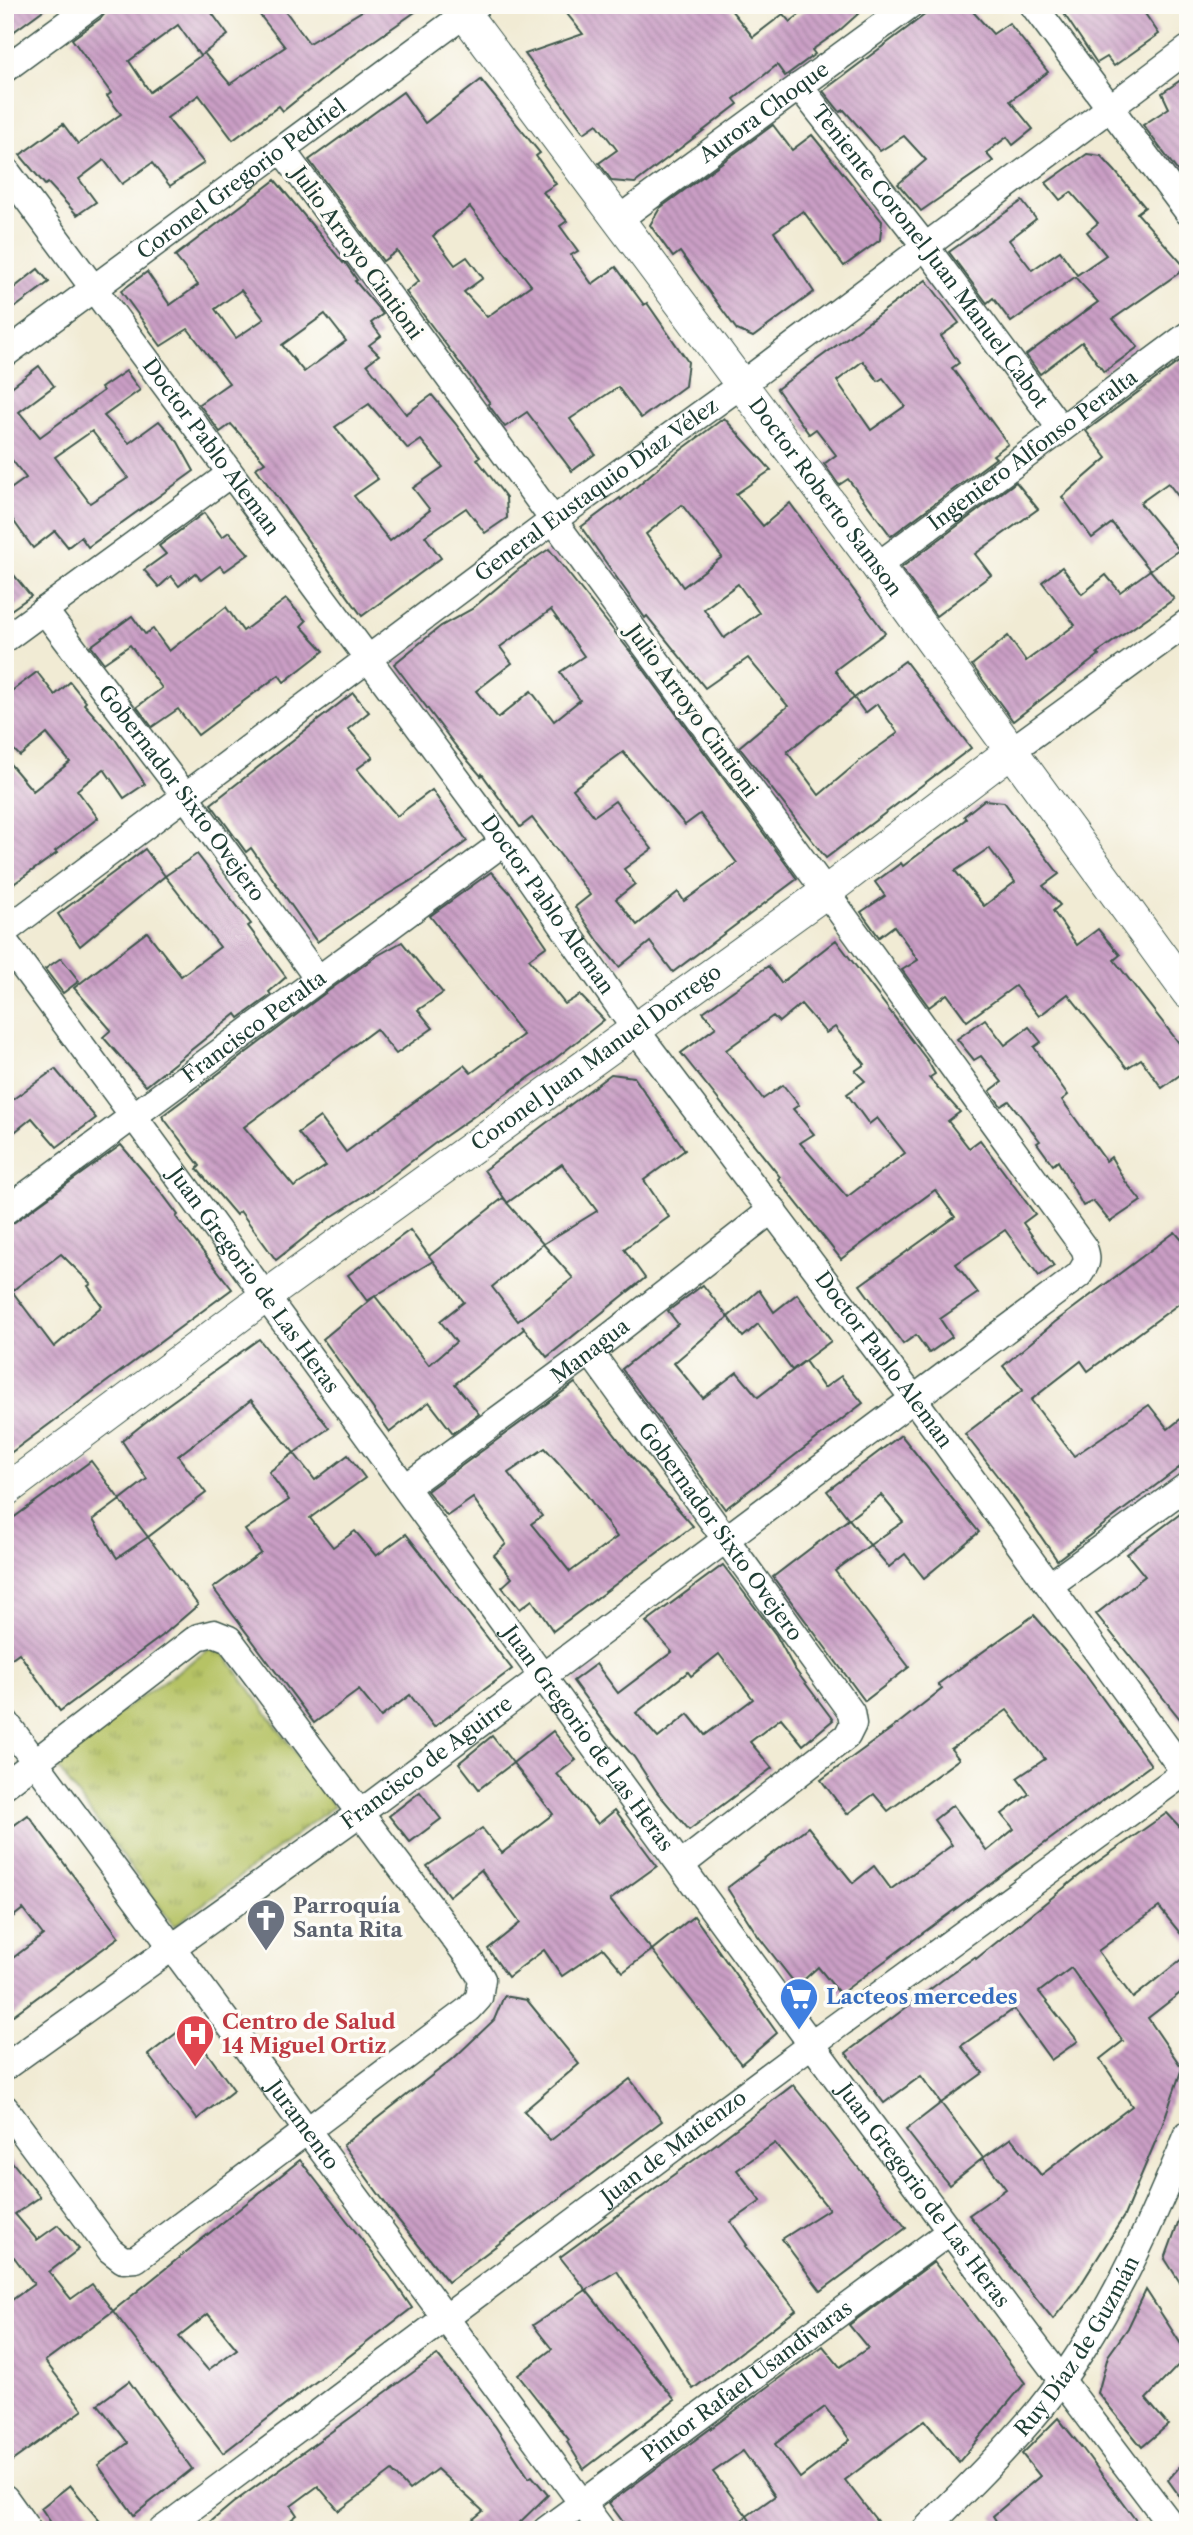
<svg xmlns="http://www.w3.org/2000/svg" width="1193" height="2535" viewBox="0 0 1193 2535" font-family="'Libre Caslon Text',serif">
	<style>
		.park { fill: url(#park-tufts); stroke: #6a804c; stroke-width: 2 }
		.building { fill: url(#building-back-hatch); fill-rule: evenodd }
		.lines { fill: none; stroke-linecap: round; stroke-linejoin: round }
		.minor-casing { stroke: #3e574c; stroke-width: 29 }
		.tertiary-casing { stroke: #3e574c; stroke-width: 34 }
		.minor { stroke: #fff; stroke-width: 26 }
		.tertiary { stroke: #fff; stroke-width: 32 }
		.labels { text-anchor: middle; stroke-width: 7; stroke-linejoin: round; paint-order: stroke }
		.street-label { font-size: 21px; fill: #1f3d34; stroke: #fdfcf7 }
		.worship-label { font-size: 21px; font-weight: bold; fill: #5b616d; stroke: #fdfcf7; text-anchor: start }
		.shop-label { font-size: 21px; font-weight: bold; fill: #366cbe; stroke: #fdfcf7; text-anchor: start }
		.health-label { font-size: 21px; font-weight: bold; fill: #be3a42; stroke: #fdfcf7; text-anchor: start }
	</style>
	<defs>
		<pattern id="park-tufts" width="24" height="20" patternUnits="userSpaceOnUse" patternTransform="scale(1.75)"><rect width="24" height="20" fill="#b6c365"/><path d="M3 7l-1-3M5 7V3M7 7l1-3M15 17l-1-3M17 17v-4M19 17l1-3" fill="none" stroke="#93a054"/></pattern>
		<pattern id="building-back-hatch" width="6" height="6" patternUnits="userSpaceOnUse" patternTransform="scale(1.75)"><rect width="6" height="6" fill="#ca9ec5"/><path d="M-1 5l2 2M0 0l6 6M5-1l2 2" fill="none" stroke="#a382a1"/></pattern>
	</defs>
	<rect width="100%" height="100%" fill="#fdfcf7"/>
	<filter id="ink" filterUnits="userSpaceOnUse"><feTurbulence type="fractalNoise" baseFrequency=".0143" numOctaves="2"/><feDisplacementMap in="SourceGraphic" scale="14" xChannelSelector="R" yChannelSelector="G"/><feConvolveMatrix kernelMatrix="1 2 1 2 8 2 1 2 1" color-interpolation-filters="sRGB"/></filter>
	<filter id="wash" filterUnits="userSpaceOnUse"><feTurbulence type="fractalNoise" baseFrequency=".00686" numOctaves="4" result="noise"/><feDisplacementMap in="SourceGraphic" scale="28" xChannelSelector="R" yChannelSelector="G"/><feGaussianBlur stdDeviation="1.57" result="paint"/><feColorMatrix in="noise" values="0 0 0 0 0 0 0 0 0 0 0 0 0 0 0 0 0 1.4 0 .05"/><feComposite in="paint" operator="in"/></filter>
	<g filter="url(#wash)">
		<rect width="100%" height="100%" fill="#f1ebd4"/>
		<polygon class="park" points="217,1644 334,1806 174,1926 52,1760"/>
		<g id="blocks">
			<g class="building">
				<polygon points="5,5 50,5 5,38"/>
				<path d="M112 5H206L228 35 200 56 204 53 230 84 285 47 252 5H281L309 43 372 5H425L348 59 283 111 279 106 233 140 199 95 167 118 204 163 170 186 152 163 122 184 104 160 79 179 96 202 77 215 48 183 45 185 20 155 63 124 78 144 121 114 107 96 111 93 72 39 101 18ZM178 25 200 56 150 92 129 61Z"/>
				<polygon points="560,5 727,5 753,37 783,14 790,22 812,5 868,5 839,31 812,50 815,54 785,76 777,65 734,99 738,104 635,183 612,181 599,163 617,150 597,124 584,133 525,54 583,34"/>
				<polygon points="938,5 967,5 993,34 1009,23 1048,72 1010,101 1033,129 1013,145 1007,137 986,153 993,161 921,211 898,184 926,160 904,136 880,151 844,110 840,112 823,91"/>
				<polygon points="1058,5 1139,5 1159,34 1114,66 1107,57 1097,63"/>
				<polygon points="1188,75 1188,185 1143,125 1169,108 1162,93"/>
				<path d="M481 80 540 153 536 156 556 184 543 192 567 221 560 226 578 251 571 255 592 284 616 267 644 305 647 303 688 362 685 386 641 418 618 387 570 419 595 454 572 471 527 412 505 427 488 404 490 403 406 292 419 281 397 251 383 261 309 160 403 92 425 123ZM470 207 531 285 487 317 464 292 483 278 467 257 455 265 433 236Z"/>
				<polygon points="773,125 792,150 812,135 882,221 880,240 844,266 803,211 774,232 814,292 753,337 737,330 680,252 673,257 650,225 660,208"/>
				<polygon points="1087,154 1101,156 1115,171 1145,207 1137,213 1186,268 1113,319 1138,347 1104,372 1082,342 1040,374 1026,355 1098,302 1075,277 1011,322 993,298 987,303 949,252 1022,201 1036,219 1009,240 1032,270 1060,251 1077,275 1106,255 1087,232 1098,223 1071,192 1060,200 1046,183"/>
				<path d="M275 180 343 263 344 261 357 280 355 281 383 314 371 323 381 336 369 345 379 355 367 364 406 414 432 395 455 423 480 457 477 459 506 497 507 518 485 533 466 508 425 536 441 558 362 616 256 468 265 462 231 424 220 432 199 404 229 383 188 329 161 346 121 291 147 272 170 305 198 285 175 256ZM241 290 264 319 236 338 215 309ZM325 314 346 341 304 372 282 345ZM369 404 408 449 421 440 443 467 413 488 430 510 390 541 354 496 378 479 335 427Z"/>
				<polygon points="38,269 49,282 5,315 5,295"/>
				<path d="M926 280 959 323 941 336 959 363 952 368 1008 444 993 455 996 458 891 536 848 479 839 485 824 464 836 455 816 429 809 434 777 389ZM863 361 878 381 883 378 905 406 871 430 837 381Z"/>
				<polygon points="1188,355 1188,509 1168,483 1140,503 1179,550 1150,570 1112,523 1092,538 1062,497 1107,458 1086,431"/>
				<path d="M39 366 54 386 19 412 40 437 103 391 101 388 126 371 140 390 104 416 129 443 159 421 178 442 194 471 88 547 81 537 68 547 55 531 33 548 5 509V493L26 478 5 451V392ZM92 431 128 478 90 503 55 457Z"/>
				<path d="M724 418 771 470 736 494 763 526 790 503 885 633 835 670 854 698 905 661 971 748 826 858 739 747 788 706 748 658 705 688 647 616 645 618 581 527 620 498 621 500 665 462ZM682 505 722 557 683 587 646 534ZM738 584 759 613 724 638 704 609ZM854 698 865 713 877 704 898 733 863 758 819 795 787 752Z"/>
				<polygon points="1016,482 1038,509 975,554 991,575 936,616 901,568"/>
				<polygon points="204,513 222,537 229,532 249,554 225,571 220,566 201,580 195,573 179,586 171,576 159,587 144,570 166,554 159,546"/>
				<path d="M549 549 636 659 797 879 673 972 650 942 619 967 601 945 575 907 590 895 574 873 532 818 520 827 482 774 481 776 458 749 394 664 441 626 472 609 519 569ZM551 610 584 656 560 672 580 700 554 721 531 691 498 718 476 691 512 663 500 647ZM623 752 685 825 700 814 737 863 684 901 678 892 637 925 616 899 635 884 624 869 652 849 615 801 594 816 573 789Z"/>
				<polygon points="5,564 31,596 5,614"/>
				<polygon points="1062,567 1082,594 1106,575 1120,592 1150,570 1174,599 1097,653 1099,655 1013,721 972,665 1008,636 1026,661 1075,625 1042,582"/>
				<polygon points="286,599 306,621 301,626 324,651 284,682 279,675 198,735 178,709 152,727 137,707 162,688 130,645 104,663 91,646 132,616 145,634 153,629 169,651 226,607 243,631"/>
				<polygon points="37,672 55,695 70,682 86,702 84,704 115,739 145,784 124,798 104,769 77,790 98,818 55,851 57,853 5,890 5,758 33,791 70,762 47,734 20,756 5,741 5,696"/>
				<polygon points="353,693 369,712 348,729 373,757 357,769 397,816 432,790 467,841 425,872 369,906 317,942 251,848 246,852 211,804"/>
				<path d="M984 800 1004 802 1059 874 1043 886 1060 905 1053 911 1077 945 1098 929 1120 955 1114 960 1179 1043 1180 1042 1188 1051V1069L1162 1088 1141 1059 1127 1068 1068 994 1039 1016 1015 986 967 1021 947 994 929 1007 902 970 918 960 894 926 879 937 861 912 885 896 875 882 901 863 903 866 966 819 964 816ZM989 848 1015 882 984 906 955 871Z"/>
				<polygon points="145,849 165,876 80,946 58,914"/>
				<polygon points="197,854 251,924 248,926 286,977 269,992 271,995 239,1018 236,1014 146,1086 103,1037 111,1030 74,988 147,932 181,976 220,947 165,876"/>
				<polygon points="491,872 512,895 547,946 529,959 565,1004 580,995 604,1020 546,1066 434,1144 375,1189 328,1219 276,1260 240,1211 236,1215 197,1169 200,1166 162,1116 324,994 375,957 402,942 443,993 418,1010 433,1028 396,1054 376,1029 244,1127 294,1187 326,1166 298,1133 320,1117 346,1152 464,1065 471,1073 523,1035 430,916"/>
				<path d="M836 940 927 1060 935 1074 929 1078 960 1112 948 1121 969 1148 980 1140 1035 1214 1023 1223 1054 1266 1039 1276 1005 1230 956 1264 978 1293 940 1319 952 1337 929 1353 916 1335 903 1344 860 1285 955 1217 935 1190 841 1259 778 1179 780 1177 681 1053 716 1027 703 1012 768 966 781 983ZM801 1004 826 1033 835 1027 865 1064 855 1071 865 1081 847 1094 869 1124 877 1118 905 1153 847 1197 800 1143 814 1134 793 1109 799 1105 783 1085 763 1099 726 1050 773 1016 779 1022Z"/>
				<polygon points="61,958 79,981 63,993 45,969"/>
				<polygon points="985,1019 1005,1045 1029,1027 1041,1042 1034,1047 1068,1095 1062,1100 1106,1161 1111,1157 1125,1181 1141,1201 1110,1222 1093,1201 1083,1206 1058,1161 1053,1165 1037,1143 1040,1141 1009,1101 1001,1106 990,1091 1002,1082 981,1056 974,1060 957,1039"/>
				<polygon points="55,1069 96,1118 57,1147 32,1118 5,1140 5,1105"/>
				<path d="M611 1074 634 1077 685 1150 644 1180 669 1217 624 1249 645 1278 547 1357 522 1326 524 1329 455 1384 479 1414 453 1433 429 1402 390 1432 323 1339 375 1296 367 1301 348 1275 410 1230 429 1256 503 1198 507 1202 484 1170ZM562 1164 597 1211 543 1244 507 1203ZM543 1244 573 1278 518 1321 492 1287ZM429 1256 464 1302 440 1321 456 1342 429 1365 375 1296 433 1261Z"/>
				<path d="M121 1145 161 1192 178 1215 176 1217 232 1289 5 1457V1229ZM61 1254 91 1284 88 1286 102 1306 54 1347 12 1291Z"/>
				<polygon points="1175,1232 1188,1247 1188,1297 1088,1371 1081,1361 1031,1400 1074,1456 1149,1405 1168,1429 1188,1413 1188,1461 1057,1560 1018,1503 965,1434 1023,1390 1003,1366 1055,1322"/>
				<polygon points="703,1285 728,1317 674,1363 703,1398 737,1372 758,1397 805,1361 824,1388 841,1376 863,1403 725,1509 622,1369 678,1324 668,1311"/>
				<polygon points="759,1290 774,1312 797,1294 831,1341 792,1370 758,1324 743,1337 728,1317"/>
				<polygon points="259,1339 329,1428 294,1453 251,1400 178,1456 206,1493 148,1537 120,1500 147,1479 122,1441 163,1408"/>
				<path d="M575 1383 629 1453 693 1526 553 1631 532 1600 520 1609 502 1587 512 1578 494 1555 506 1544 473 1498 447 1516 427 1491ZM545 1448 583 1490 617 1537 570 1572 531 1524 542 1516 508 1473Z"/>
				<polygon points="901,1435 979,1532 924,1578 905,1554 889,1567 870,1545 903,1522 881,1495 849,1519 827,1491"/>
				<polygon points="294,1453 315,1480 348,1455 365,1478 310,1518 333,1547 355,1531 376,1556 406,1534 512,1669 434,1727 410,1695 381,1717 359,1690 314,1723 213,1588 261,1553 245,1530 289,1500 269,1472"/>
				<polygon points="91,1461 120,1500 93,1520 117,1558 148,1537 198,1605 162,1636 60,1711 19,1653 5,1663 5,1524"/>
				<polygon points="1188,1508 1188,1729 1096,1614 1145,1576 1127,1554"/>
				<polygon points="849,1519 870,1545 835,1571 909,1667 865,1701 773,1577"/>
				<path d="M723 1565 776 1635 794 1668 833 1720 803 1745 781 1718 750 1742 772 1768 689 1830 657 1792 634 1757 603 1722 573 1681 596 1664 618 1693 672 1652 646 1622ZM719 1654 753 1699 705 1735 688 1714 658 1738 636 1713 688 1672 691 1676Z"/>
				<polygon points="1034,1615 1087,1677 1151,1765 840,1994 818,1967 797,1986 758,1936 727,1888 808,1827 853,1883 874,1866 891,1889 952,1845 934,1820 953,1805 987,1851 1014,1829 1002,1814 1029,1794 1017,1778 1045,1759 1007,1710 951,1749 959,1759 888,1811 874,1794 847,1814 821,1780 895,1726 942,1689 938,1684"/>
				<polygon points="553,1731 576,1760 557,1774 598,1824 615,1810 657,1866 610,1900 652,1950 623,1972 603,1948 562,1976 544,1950 508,1977 488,1949 520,1923 481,1870 449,1896 427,1866 482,1828 502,1853 553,1814 513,1763"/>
				<polygon points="492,1736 513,1763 479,1789 459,1763"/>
				<polygon points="420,1792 441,1819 410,1842 389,1816"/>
				<polygon points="1167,1813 1188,1836 1188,1943 1159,1907 1098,1951 1133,1998 1188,1954 1188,1987 1148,2018 1182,2068 1162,2126 1124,2216 1078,2289 1053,2319 969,2215 1006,2189 983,2158 1011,2138 1041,2175 1132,2106 1100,2059 1123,2041 1071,1968 1039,1992 1078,2041 1051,2060 1014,2009 961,2046 983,2073 941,2103 921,2076 884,2103 846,2053 949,1975 975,1957 976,1959 1086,1870"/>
				<polygon points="28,1815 119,1937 5,2021 5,1964 43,1935 23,1909 5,1923 5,1832"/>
				<polygon points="694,1916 777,2033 741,2064 652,1950"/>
				<polygon points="504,1996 527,2000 579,2064 524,2111 550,2141 630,2079 662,2121 448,2282 391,2211 343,2145 453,2059 494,2020"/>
				<polygon points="187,2025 234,2090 197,2119 148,2055"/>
				<polygon points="793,2085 906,2228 821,2291 782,2239 829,2209 775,2143 737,2170 761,2201 731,2222 747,2245 745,2246 796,2310 693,2389 617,2271 586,2290 560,2257 716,2144"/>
				<polygon points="941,2103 983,2158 949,2185 906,2130"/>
				<polygon points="5,2153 40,2197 15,2214 37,2240 58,2225 79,2249 49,2272 71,2299 92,2284 113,2311 45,2361 83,2410 5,2466 5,2305 34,2284 14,2257 5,2263"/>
				<path d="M300 2160 390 2276 412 2308 223 2453 113 2311ZM208 2314 237 2349 208 2370 179 2337Z"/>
				<polygon points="1186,2201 1188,2202 1188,2295 1165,2259"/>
				<path d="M934 2262 1025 2383 959 2462 925 2420 845 2480 884 2530H756L747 2516 729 2530H629L609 2503 823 2346 840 2367 868 2348 849 2325ZM825 2407 850 2440 800 2478 775 2444ZM743 2451 775 2496 747 2516 713 2472Z"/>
				<polygon points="586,2290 675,2400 584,2469 567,2442 569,2440 518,2375 552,2349 533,2325"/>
				<polygon points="1146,2290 1188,2355 1146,2399 1168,2425 1142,2447 1098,2393 1108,2356 1128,2328"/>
				<polygon points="437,2355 495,2426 529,2478 532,2476 548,2495 512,2530 460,2530 483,2511 437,2469 409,2490 392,2471 339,2511 318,2486 291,2506 297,2515 278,2530 201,2530 233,2503"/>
				<polygon points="129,2381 192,2469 134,2515 98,2465 128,2443 98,2404"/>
				<polygon points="1058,2418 1083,2449 1143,2530 1002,2530 993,2516 1040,2476 1022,2454"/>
				<polygon points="1188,2457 1188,2508 1168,2480"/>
				<polygon points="70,2485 107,2530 56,2530 41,2508"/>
			</g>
		</g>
	</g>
	<g filter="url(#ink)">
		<use href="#blocks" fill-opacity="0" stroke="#3e574c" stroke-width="2"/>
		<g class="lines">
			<g class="minor-casing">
				<g id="minor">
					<polyline points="1033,5 1188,212"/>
					<polyline points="5,69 92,5"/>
					<path id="s1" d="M799 86 925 246 1061 429"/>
					<path id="s2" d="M5 169 504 842 635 1029 913 1398 1188 1777"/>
					<path id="s3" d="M619 219 910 5"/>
					<path id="s4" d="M5 354 477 5"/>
					<path id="s5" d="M877 566 1188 335"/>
					<path id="s6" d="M44 610 186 797 318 979"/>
					<polyline points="5,639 230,474"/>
					<polyline points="1011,751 1188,622"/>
					<path id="s7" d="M5 931 552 521 741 385 1188 49"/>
					<path id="s8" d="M5 942C397 1470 776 2007 1175 2530"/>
					<path id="s9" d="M5 1211 504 842"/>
					<path id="s10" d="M590 1352 851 1712 853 1724 847 1736 681 1865"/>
					<path id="s11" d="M406 1487 590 1352 773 1209"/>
					<polyline points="1050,1585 1188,1485"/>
					<path id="s12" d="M5 1721 602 2530"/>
					<polyline points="5,1785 198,1637 214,1633 229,1639 469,1958 482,1979 479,1998 469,2009 136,2259 123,2260 110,2250 5,2108"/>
					<path id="s13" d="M5 2067 360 1813 1079 1275C1086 1265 1089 1260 1084 1248L826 892 282 150"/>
					<polyline points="5,2498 28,2530"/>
					<path id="s14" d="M162 2530 812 2044 1188 1770"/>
					<path id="s15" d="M546 2530 949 2232"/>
					<path id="s16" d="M925 2530C964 2491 1004 2452 1039 2410 1105 2328 1148 2231 1188 2134"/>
				</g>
			</g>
			<g class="tertiary-casing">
				<g id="tertiary">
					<path id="s17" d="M458 5 877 566 1188 993"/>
					<path id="s18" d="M5 1491 266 1296 826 892 1011 751"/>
				</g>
			</g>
			<use href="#minor" class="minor"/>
			<use href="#tertiary" class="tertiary"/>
		</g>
	</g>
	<defs>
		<g id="church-pin" transform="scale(2.0125)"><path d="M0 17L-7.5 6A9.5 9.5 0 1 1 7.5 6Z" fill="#6b7280" stroke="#fdfcf7"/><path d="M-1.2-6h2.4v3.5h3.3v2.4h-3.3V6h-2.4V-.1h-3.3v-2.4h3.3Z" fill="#fff"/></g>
		<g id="supermarket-pin" transform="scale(2.0125)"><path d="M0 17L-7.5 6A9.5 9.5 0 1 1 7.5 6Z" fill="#3f7fe0" stroke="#fdfcf7"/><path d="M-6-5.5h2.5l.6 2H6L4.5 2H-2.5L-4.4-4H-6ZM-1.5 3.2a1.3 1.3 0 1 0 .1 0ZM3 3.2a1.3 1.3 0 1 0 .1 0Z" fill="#fff"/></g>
		<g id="hospital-pin" transform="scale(2.0125)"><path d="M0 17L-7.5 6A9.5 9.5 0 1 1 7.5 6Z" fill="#e0444e" stroke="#fdfcf7"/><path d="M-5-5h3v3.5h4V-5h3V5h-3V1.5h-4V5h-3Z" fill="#fff"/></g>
	</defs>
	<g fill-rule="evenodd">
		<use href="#church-pin" x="266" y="1918"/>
		<use href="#supermarket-pin" x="799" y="1997"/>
		<use href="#hospital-pin" x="195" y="2034"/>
	</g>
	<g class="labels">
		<g class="street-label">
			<text dy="7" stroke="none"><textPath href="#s3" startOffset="180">Aurora Choque</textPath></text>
			<text dy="7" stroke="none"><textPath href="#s4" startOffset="294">Coronel Gregorio Pedriel</textPath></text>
			<text transform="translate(357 253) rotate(54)" y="7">Julio Arroyo Cintioni</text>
			<text dy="7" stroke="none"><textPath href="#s1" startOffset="215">Teniente Coronel Juan Manuel Cabot</textPath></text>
			<text dy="7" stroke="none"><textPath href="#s2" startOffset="346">Doctor Pablo Aleman</textPath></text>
			<text dy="7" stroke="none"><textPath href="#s5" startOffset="194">Ingeniero Alfonso Peralta</textPath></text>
			<text dy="7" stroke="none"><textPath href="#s7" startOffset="738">General Eustaquio Díaz Vélez</textPath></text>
			<text dy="7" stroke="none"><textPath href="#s17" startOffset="614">Doctor Roberto Samson</textPath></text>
			<text transform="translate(692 711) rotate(54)" y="7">Julio Arroyo Cintioni</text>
			<text dy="7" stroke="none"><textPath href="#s6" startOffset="229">Gobernador Sixto Ovejero</textPath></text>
			<text dy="7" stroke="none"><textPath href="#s2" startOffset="914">Doctor Pablo Aleman</textPath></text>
			<text dy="7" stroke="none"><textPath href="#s9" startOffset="310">Francisco Peralta</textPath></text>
			<text dy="7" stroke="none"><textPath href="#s18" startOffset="733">Coronel Juan Manuel Dorrego</textPath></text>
			<text dy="7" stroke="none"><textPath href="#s8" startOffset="420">Juan Gregorio de Las Heras</textPath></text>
			<text dy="7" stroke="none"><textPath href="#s11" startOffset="229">Managua</textPath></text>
			<text dy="7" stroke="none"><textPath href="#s2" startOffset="1480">Doctor Pablo Aleman</textPath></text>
			<text dy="7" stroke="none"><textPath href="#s10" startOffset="222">Gobernador Sixto Ovejero</textPath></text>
			<text dy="7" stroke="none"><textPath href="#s8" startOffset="987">Juan Gregorio de Las Heras</textPath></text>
			<text dy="7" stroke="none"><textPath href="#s13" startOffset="520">Francisco de Aguirre</textPath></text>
			<text dy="7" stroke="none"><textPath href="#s12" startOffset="502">Juramento</textPath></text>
			<text dy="7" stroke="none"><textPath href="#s14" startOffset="639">Juan de Matienzo</textPath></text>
			<text dy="7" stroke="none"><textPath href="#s8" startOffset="1554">Juan Gregorio de Las Heras</textPath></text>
			<text dy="7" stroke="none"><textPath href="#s16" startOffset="240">Ruy Díaz de Guzmán</textPath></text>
			<text dy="7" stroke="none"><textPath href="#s15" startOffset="250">Pintor Rafael Usandivaras</textPath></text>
		</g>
		<g class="worship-label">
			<text x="293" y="1913">Parroquía<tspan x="293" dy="24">Santa Rita</tspan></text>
		</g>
		<g class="shop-label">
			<text x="826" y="2004">Lacteos mercedes</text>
		</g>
		<g class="health-label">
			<text x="222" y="2029">Centro de Salud<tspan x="222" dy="24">14 Miguel Ortiz</tspan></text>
		</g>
	</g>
	<rect width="1193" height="2535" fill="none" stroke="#fdfcf7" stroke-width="28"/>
</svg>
